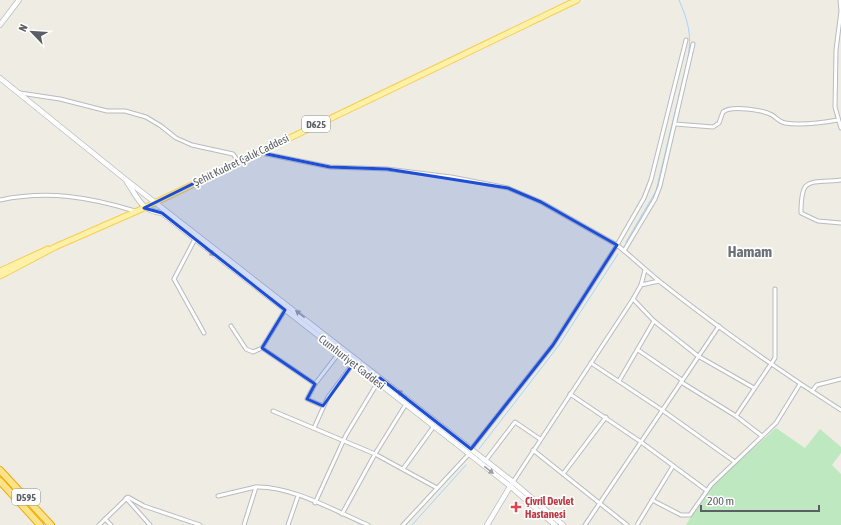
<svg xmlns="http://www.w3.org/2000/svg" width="841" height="525" viewBox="0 0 841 525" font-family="'Asap Condensed',sans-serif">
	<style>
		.green { fill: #bee8bf }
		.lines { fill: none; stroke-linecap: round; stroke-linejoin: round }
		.stream { stroke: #a3d5ff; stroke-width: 1 }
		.street-casing { stroke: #b8bbc0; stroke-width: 5 }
		.secondary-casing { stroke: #b9bcc2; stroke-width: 6 }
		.primary-casing { stroke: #facd51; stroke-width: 7 }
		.highway-casing { stroke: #f2ab00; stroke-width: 8 }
		.street { stroke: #fff; stroke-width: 3 }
		.secondary { stroke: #fff; stroke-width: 4.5 }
		.primary { stroke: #fff2a8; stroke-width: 5 }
		.highway { stroke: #ffe38a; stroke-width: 6 }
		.oneway { fill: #9d9fa3 }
		.marked { fill: #1d4ed8; fill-opacity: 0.2; stroke: #1d4ed8; stroke-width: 3; stroke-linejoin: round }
		.health-dot { fill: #e0444e; stroke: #fff; stroke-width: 1.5 }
		.labels { text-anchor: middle; stroke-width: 3.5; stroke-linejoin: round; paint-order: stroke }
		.shield { fill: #fff; stroke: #8c8f93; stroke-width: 1 }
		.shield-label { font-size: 10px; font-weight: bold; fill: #5b5f65 }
		.street-label { font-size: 11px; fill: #5b5f65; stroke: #fff }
		.health-label { font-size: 11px; font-weight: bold; fill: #be3a42; stroke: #fff; text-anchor: start }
		.district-label { font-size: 15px; font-weight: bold; fill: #6c7177; stroke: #fff }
	</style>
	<rect width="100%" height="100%" fill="#efede3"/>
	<polygon class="green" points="776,428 805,448 820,429 841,447 841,453 832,465 841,474 841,525 686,525 706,491"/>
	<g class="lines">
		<g class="stream">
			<path d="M626 242 656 191 688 58C692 34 688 21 679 0"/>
			<polyline points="479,449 559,345 618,254"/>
			<polyline points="412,525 466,465"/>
		</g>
		<g class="street-casing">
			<g id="street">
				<polyline points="840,0 841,11 836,50 835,107 841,128"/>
				<polyline points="20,93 60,99 107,111 125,111 146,117 161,126 176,138 192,145 233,154 238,161"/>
				<path d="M675 124 713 127 719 123 723 112C731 105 763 110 772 115 777 118 779 122 785 123 802 126 821 123 838 120"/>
				<polyline points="261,153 330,167 387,169 451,177 508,188 541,202 617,245 644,198 651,180 686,40"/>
				<path d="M841 180C809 184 801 175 801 213L818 221 841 223"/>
				<path d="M0 200C48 190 89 197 135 211"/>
				<polyline points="195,239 174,279 204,333"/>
				<polyline points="624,251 655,199 660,186 693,44"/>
				<polyline points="641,285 659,281"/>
				<polyline points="633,299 654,321 698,356 754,388"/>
				<polyline points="231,326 246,349 253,352 262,348 285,310"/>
				<polyline points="262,348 315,384"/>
				<polyline points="638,350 682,380"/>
				<polyline points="591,363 662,410 735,462"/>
				<polyline points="619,381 654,321"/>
				<polyline points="681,382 736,416 762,436"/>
				<polyline points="812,391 817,385 841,379"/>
				<polyline points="570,394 641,442 706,490"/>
				<polyline points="323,406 307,399 315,384 339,353"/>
				<polyline points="273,411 375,454 437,488"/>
				<polyline points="736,416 775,358 775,289"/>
				<polyline points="314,428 328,397 353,364"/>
				<path d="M471 449 553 345 617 245C631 256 644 269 659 281 717 327 778 370 841 410"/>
				<polyline points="533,450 627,525"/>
				<polyline points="486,460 515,422 540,439"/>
				<polyline points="403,469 434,426"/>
				<polyline points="563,474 606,417"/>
				<polyline points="513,482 633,299 641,285 645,270"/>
				<polyline points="218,496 256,487"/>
				<polyline points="126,498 150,525"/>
				<polyline points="652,500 681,515 690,515 711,485 776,423 800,384"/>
				<polyline points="315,503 346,435 378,382"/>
				<polyline points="342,514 375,454 406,404"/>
				<polyline points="105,519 111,525"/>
				<polyline points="99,525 128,497 144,506 200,525"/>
				<path d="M244 525 256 487C292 486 335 511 368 525"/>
				<polyline points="288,525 298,496"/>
				<polyline points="403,525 469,454"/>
				<polyline points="585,525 719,326"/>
				<polyline points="637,525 673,466"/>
			</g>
		</g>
		<g class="secondary-casing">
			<g id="secondary">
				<polyline points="0,25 19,0"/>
				<polyline points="0,78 125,179 513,482 563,525"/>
				<path d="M127 182C138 198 141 211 162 213L510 486 555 525"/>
				<polyline points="487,525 511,485"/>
			</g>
		</g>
		<g class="primary-casing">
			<g id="primary">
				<polyline points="0,271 48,249"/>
				<polyline points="0,276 55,247 144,208 577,0"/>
			</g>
		</g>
		<g class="highway-casing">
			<g id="highway">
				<polyline points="0,470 51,525"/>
				<polyline points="0,481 40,525"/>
			</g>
		</g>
		<use href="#street" class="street"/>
		<use href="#secondary" class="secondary"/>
		<use href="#primary" class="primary"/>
		<use href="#highway" class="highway"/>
	</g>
	<defs><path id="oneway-solid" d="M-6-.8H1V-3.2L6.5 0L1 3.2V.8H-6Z"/></defs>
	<g class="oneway">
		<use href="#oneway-solid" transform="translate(210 252) rotate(38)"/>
		<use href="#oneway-solid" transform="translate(300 314) rotate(-142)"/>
		<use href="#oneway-solid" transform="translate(402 394) rotate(-143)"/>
		<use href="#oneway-solid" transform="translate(489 470) rotate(38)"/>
	</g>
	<path class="marked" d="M257 152 330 167 387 169 508 188 541 202 617 245 553 345 471 449 380 378 377 383 353 364 323 406 307 399 315 384 262 348 285 310 162 213 144 208Z"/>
	<path class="health-dot" d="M514 501h4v4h4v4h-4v4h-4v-4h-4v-4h4z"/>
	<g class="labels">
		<g class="shield">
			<rect x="302" y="116" width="28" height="16" rx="3"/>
			<rect x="12" y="489" width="28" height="16" rx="3"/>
		</g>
		<g class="shield-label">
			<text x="316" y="128">D625</text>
			<text x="26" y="501">D595</text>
		</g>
		<g class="street-label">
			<text transform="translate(241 160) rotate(-26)" y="4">Şehit Kudret Çalık Caddesi</text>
			<text transform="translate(352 362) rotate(38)" y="4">Cumhuriyet Caddesi</text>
		</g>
		<g class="health-label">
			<text x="525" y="505">Çivril Devlet<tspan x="525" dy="13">Hastanesi</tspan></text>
		</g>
		<g class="district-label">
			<text x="750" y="257">Hamam</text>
		</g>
	</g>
	<g transform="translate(32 32) rotate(295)" stroke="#ffffff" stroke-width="3" paint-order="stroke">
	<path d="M0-3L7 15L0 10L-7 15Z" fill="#5b5f65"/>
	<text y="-6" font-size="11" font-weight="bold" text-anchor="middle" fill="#5b5f65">N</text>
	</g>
	<path d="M701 505v6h118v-6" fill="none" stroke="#5b5f65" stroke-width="2"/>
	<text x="707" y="505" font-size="12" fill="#5b5f65" stroke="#ffffff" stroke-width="3" paint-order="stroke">200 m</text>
</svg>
